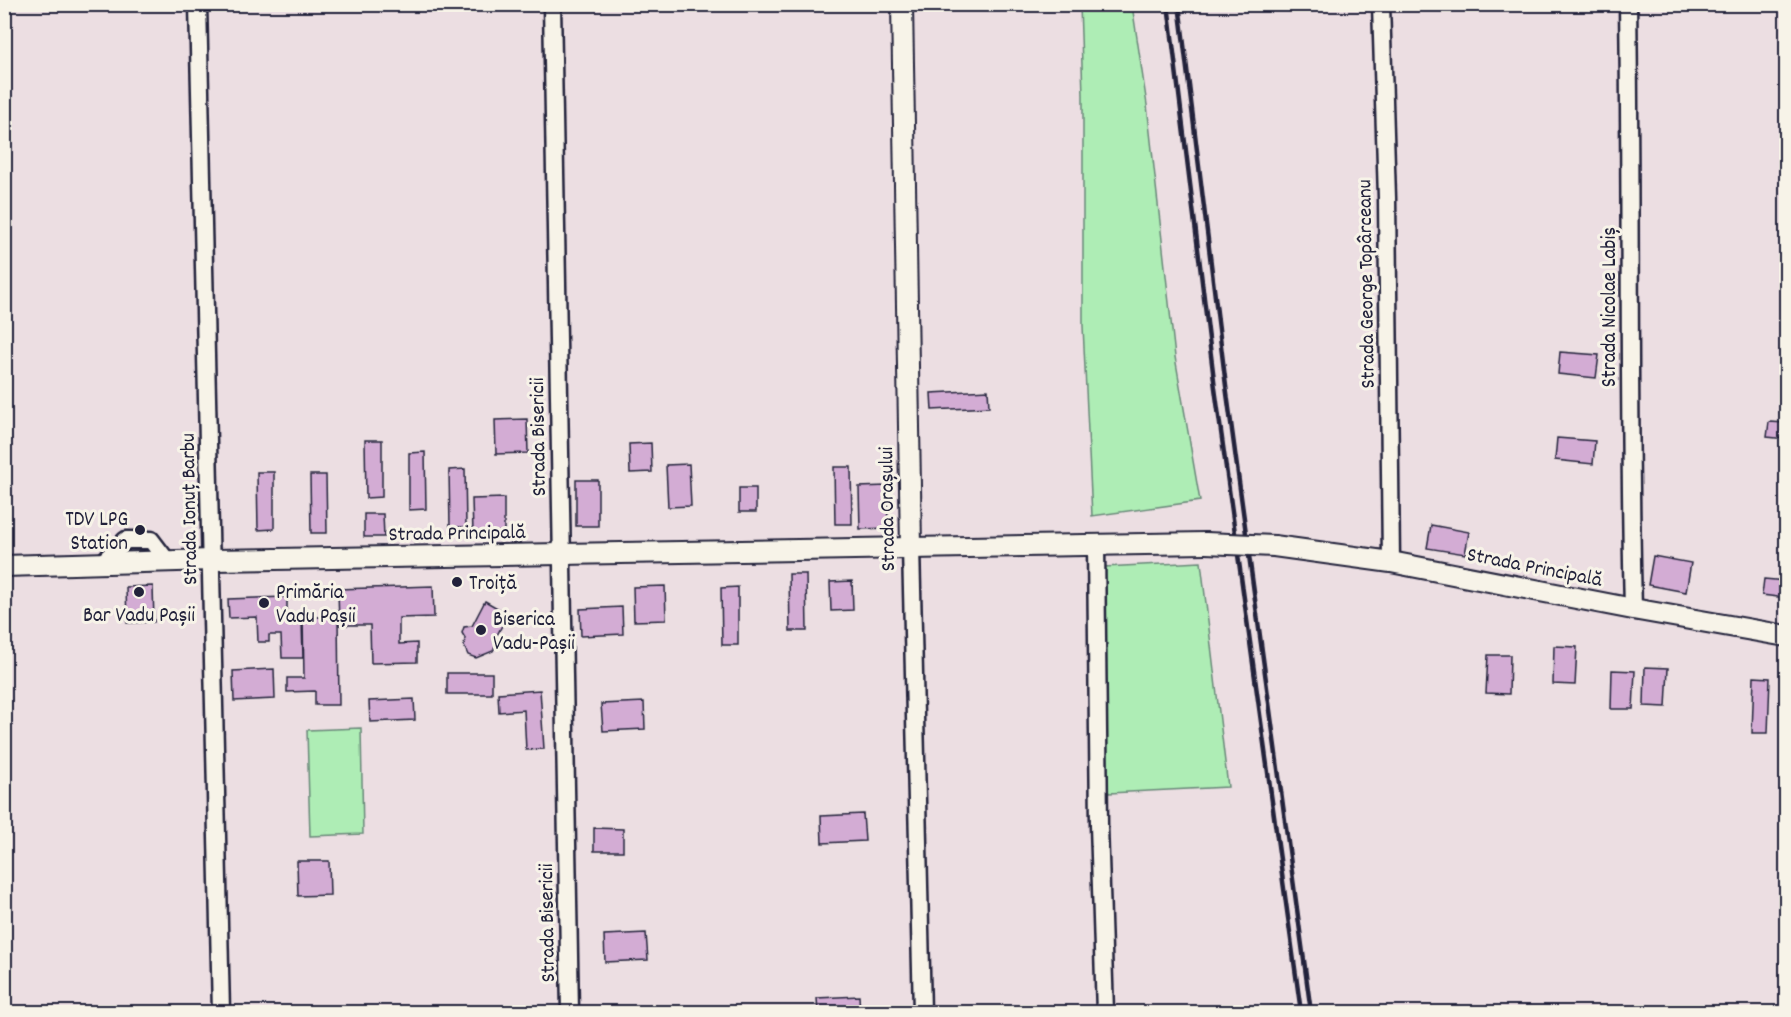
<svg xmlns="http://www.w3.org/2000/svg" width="1791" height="1017" viewBox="0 0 1791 1017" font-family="Dekko,sans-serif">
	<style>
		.green { fill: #aeedb5; stroke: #688878; stroke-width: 1.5 }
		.building { fill: #d3acd4; stroke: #22223b; stroke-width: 1.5 }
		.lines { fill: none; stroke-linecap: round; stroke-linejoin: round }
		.minor-casing { stroke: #22223b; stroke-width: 21 }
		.major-casing { stroke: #22223b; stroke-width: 24 }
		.minor { stroke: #f7f3e8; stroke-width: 16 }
		.major { stroke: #f7f3e8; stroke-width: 20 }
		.rail { stroke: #22223b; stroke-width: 4.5 }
		.major-bridge-casing { stroke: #22223b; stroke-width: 24; stroke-linecap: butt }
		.major-bridge { stroke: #f7f3e8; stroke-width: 20 }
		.poi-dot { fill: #22223b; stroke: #f7f3e8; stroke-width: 2 }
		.labels { text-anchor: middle; stroke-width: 6; stroke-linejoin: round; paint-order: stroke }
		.street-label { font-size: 21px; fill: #22223b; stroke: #f7f3e8 }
		.poi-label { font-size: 21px; fill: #22223b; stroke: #f7f3e8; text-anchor: start }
	</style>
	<rect width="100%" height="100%" fill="#ecdee2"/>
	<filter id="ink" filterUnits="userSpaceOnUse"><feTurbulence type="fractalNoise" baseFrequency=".0167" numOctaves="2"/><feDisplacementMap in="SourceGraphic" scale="12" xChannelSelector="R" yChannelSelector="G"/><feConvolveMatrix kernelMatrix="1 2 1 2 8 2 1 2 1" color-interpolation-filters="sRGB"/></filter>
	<g filter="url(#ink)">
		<g class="green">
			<polygon points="1080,5 1132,5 1147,105 1175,357 1200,501 1092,516 1083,326 1083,95"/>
			<polygon points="1201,562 1228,787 1109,793 1107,788 1104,567"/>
			<polygon points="361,728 363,834 310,836 307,730"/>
		</g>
		<g class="building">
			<polygon points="1560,352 1599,355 1596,378 1558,374"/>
			<polygon points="988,390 989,407 932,410 931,393"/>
			<polygon points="527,419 528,453 496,454 495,420"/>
			<polygon points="1769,422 1786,423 1786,439 1767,437"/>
			<polygon points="1557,438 1595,441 1593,464 1555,460"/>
			<polygon points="365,440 382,440 382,497 366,498"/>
			<polygon points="651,443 652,472 630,473 629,444"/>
			<polygon points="425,452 426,509 409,510 409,453"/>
			<polygon points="689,464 691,506 668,507 666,465"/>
			<polygon points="834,467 851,467 852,524 835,524"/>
			<polygon points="465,469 466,527 450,527 449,470"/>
			<polygon points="257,472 274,472 274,529 258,530"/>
			<polygon points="310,475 326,475 327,533 311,533"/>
			<rect x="576" y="480" width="22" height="46"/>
			<polygon points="887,486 888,528 860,529 859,487"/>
			<rect x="739" y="488" width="17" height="24"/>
			<polygon points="504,498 504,532 473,533 472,499"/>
			<polygon points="364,514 383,514 384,537 364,537"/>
			<polygon points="1431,525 1469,532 1465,554 1427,548"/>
			<polygon points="1653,556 1691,563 1686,592 1648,585"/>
			<polygon points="789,574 806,574 807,631 790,631"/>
			<polygon points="1764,579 1786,581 1786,598 1762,595"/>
			<polygon points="852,581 853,610 831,611 830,582"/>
			<polygon points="153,586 154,622 127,623 126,587"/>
			<polygon points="433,586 434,617 399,618 399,644 417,643 417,662 371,663 370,625 339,625 338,589"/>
			<polygon points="665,586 666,620 634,621 633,587"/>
			<polygon points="738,587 738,645 722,645 721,588"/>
			<polygon points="287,597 287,622 302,622 303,658 282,658 281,635 269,635 269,642 258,642 257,617 229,618 228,599"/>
			<polygon points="485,601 508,614 494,641 496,645 493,651 476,658 468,655 464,646 465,638 462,633 464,627 472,626"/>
			<polygon points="622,607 623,634 581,636 580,609"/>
			<polygon points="303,617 338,617 339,705 315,705 315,691 287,692 287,678 304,678"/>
			<polygon points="1554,646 1577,647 1575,685 1553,684"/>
			<polygon points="1488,655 1510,655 1509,694 1486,693"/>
			<polygon points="1645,667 1668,668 1666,707 1644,706"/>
			<polygon points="274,669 275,699 234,701 233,671"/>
			<polygon points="1612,670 1635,671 1633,709 1611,709"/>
			<rect x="447" y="673" width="45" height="21"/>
			<polygon points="1754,677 1770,678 1768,733 1752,733"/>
			<polygon points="540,690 544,749 526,750 524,710 499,712 498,693"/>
			<polygon points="414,699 415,720 370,722 369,701"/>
			<polygon points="644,702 645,729 603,731 601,704"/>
			<polygon points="863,814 865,841 822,843 821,816"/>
			<polygon points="594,828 623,829 623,851 594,851"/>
			<polygon points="297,861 329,861 330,895 298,896"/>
			<polygon points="646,933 648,960 605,962 604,935"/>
			<polygon points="859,996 860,1012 818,1012 817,998"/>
		</g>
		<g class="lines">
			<g class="minor-casing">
				<g id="minor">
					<polyline points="198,4 221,1012"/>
					<polyline points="552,4 570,1012"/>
					<polyline points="1381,4 1387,198 1391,562"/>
					<path d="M1628 4C1631 206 1628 408 1633 609"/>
					<polyline points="1096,545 1099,825 1105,1012"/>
					<polyline points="911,547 922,1012"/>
					<polyline points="102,563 126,540 151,540 167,561"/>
				</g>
			</g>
			<g class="major-casing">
				<g id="major">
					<polyline points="902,4 911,547"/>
					<polyline points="1274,546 1391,562 1633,609 1786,636"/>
					<polyline points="4,566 212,560 1206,543"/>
				</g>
			</g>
			<use href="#minor" class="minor"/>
			<use href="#major" class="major"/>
			<g class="rail">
				<polyline points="1168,4 1215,388 1301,1012"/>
				<polyline points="1179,4 1226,386 1311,1012"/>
			</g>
			<g class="major-bridge-casing">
				<polyline id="major-bridge" points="1206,543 1274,546"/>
			</g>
			<use href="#major-bridge" class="major-bridge"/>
		</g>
	</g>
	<g class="poi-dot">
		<circle cx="140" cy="530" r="6"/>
		<circle cx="457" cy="582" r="6"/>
		<circle cx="139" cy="592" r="6"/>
		<circle cx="264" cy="603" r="6"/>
		<circle cx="481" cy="630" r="6"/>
	</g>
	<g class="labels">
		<g class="street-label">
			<text transform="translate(1365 284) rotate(-91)" y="7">Strada George Topârceanu</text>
			<text transform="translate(1608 307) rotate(-90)" y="7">Strada Nicolae Labiș</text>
			<text transform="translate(537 437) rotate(-91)" y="7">Strada Bisericii</text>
			<text transform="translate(188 509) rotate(-91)" y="7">Strada Ionuț Barbu</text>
			<text transform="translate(886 509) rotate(-91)" y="7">Strada Orașului</text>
			<text transform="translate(457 532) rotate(-1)" y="7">Strada Principală</text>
			<text transform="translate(1535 566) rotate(11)" y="7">Strada Principală</text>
			<text transform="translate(546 923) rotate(-91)" y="7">Strada Bisericii</text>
		</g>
		<g class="poi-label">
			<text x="128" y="525" text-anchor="end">TDV LPG<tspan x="128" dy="24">Station</tspan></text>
			<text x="469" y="589">Troiță</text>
			<text x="276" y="598">Primăria<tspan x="276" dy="24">Vadu Pașii</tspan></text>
			<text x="139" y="621" text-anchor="middle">Bar Vadu Pașii</text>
			<text x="493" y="625">Biserica<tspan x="493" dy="24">Vadu-Pașii</tspan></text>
		</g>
	</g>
	<rect width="1791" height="1017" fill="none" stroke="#f7f3e8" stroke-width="24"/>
	<rect x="12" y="12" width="1767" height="993" fill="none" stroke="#22223b" stroke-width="2" filter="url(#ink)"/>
</svg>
